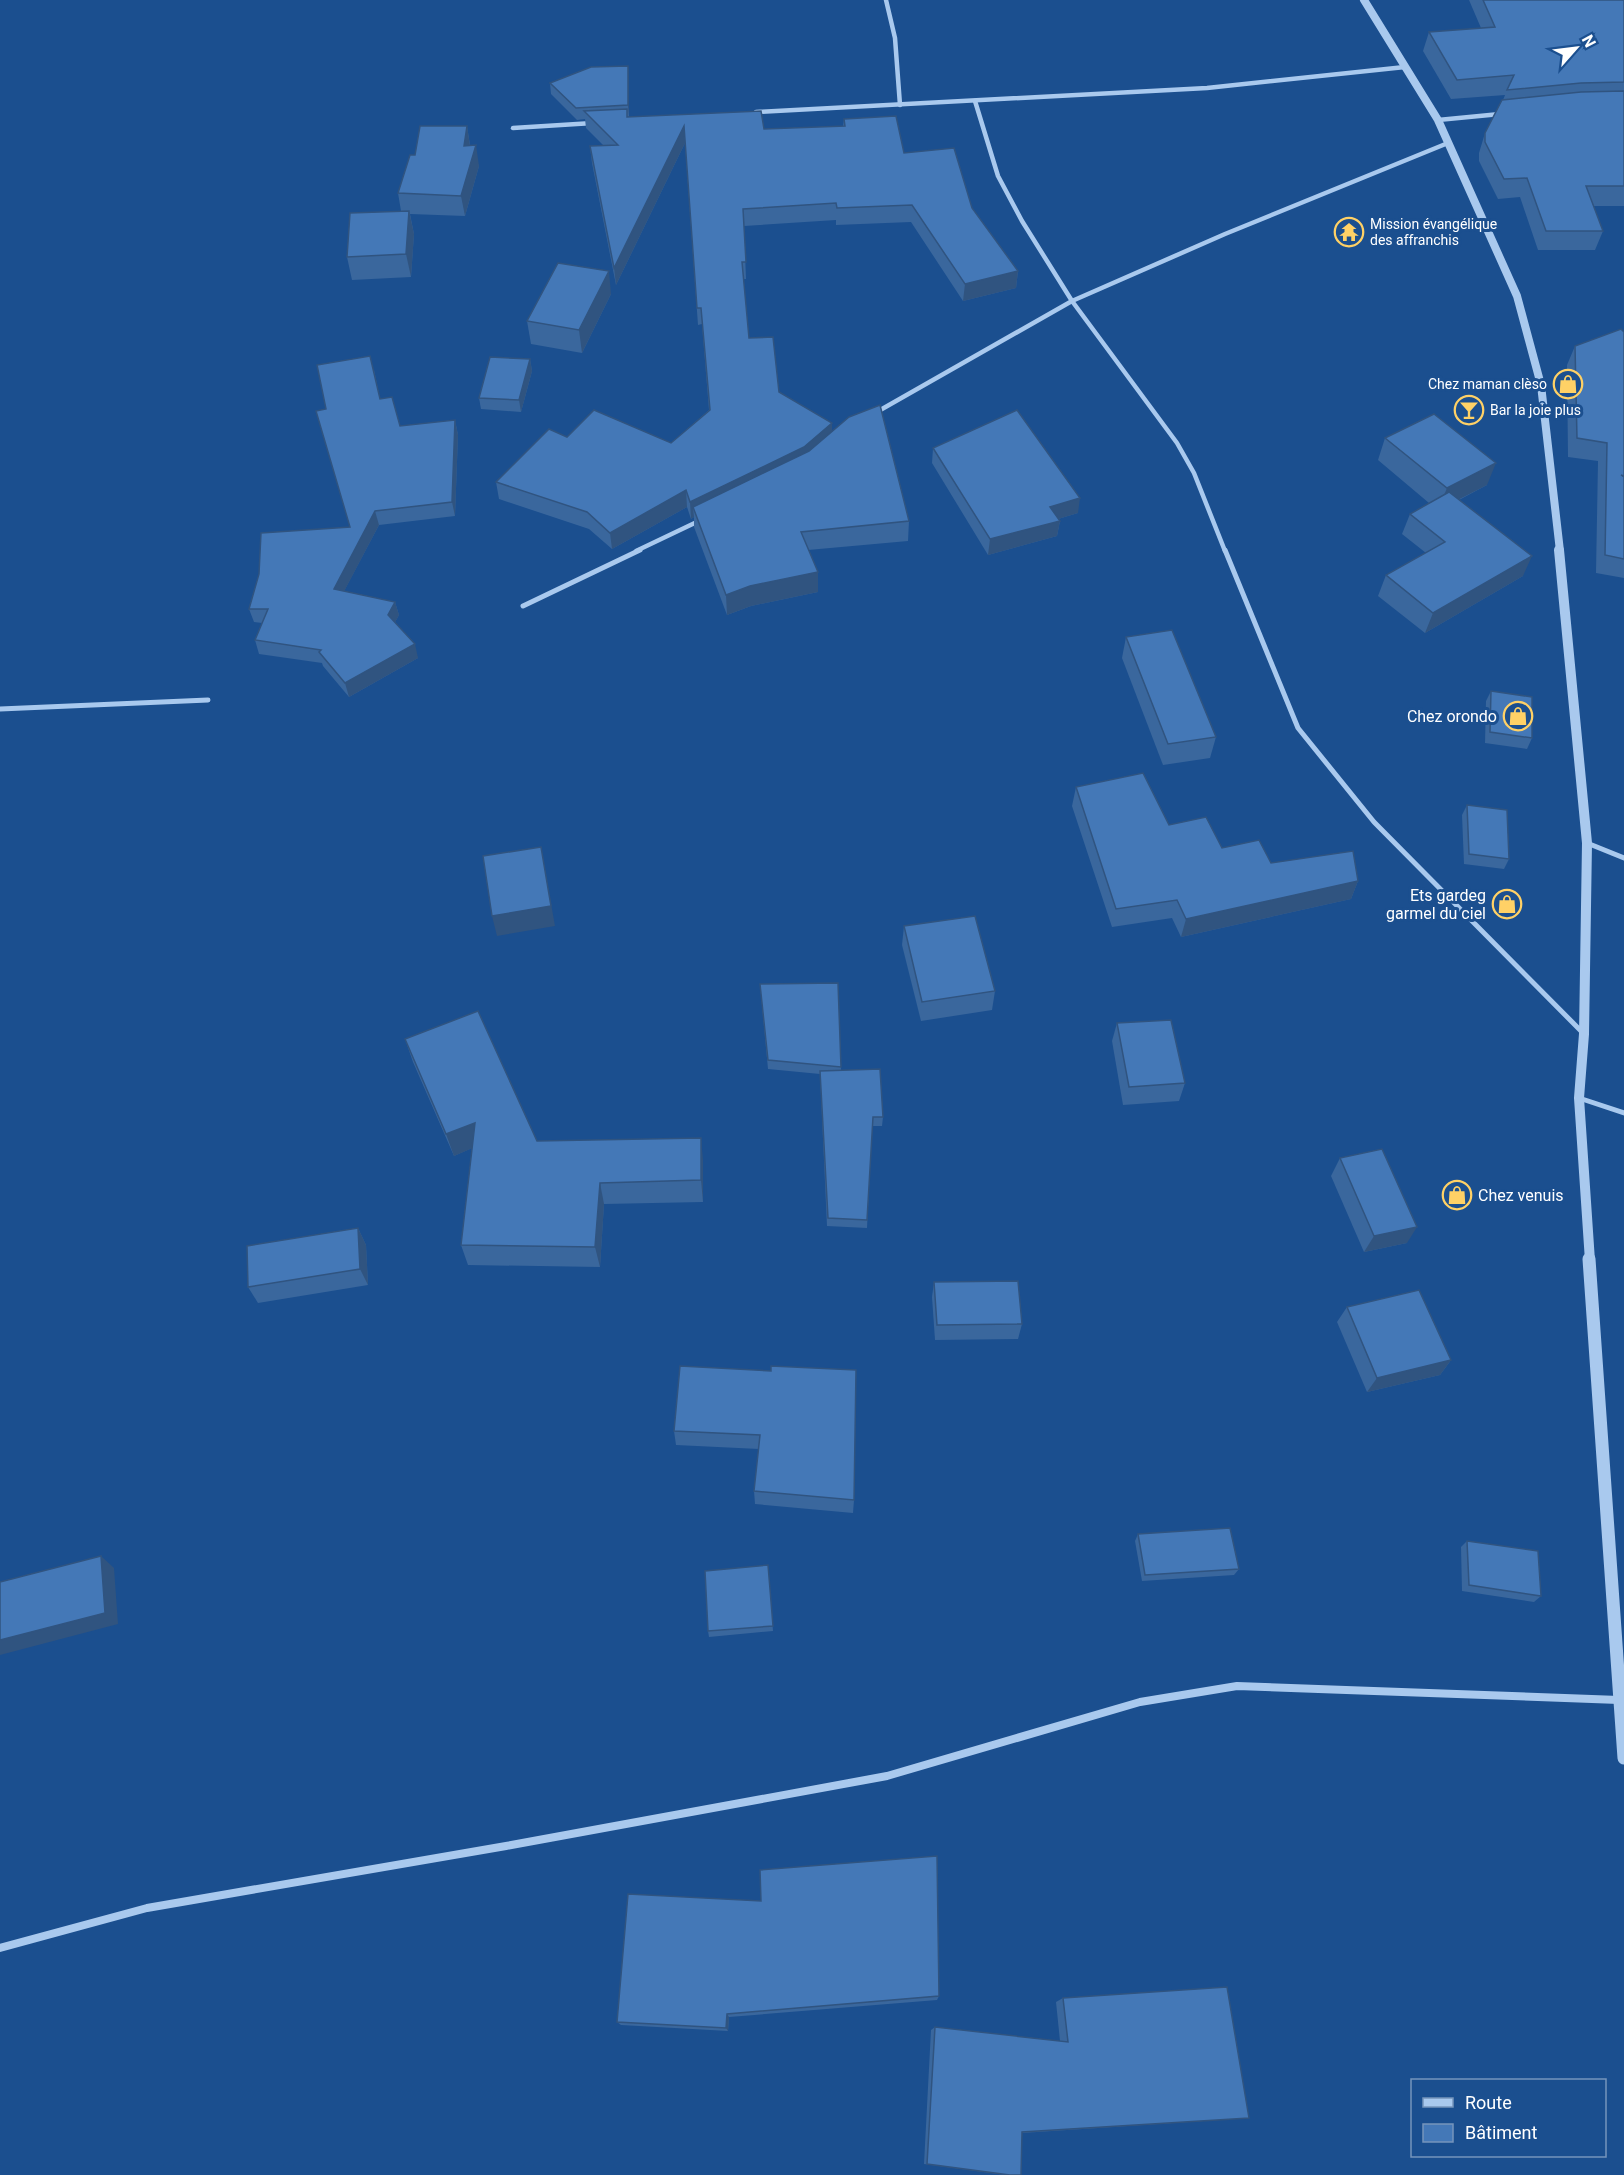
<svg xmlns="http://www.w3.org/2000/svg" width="1624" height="2175" viewBox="0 0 1624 2175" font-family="Roboto,sans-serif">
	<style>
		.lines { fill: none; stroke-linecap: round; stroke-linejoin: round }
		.minor-far2 { stroke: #a9c9ee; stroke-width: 4.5 }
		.minor-far1 { stroke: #a9c9ee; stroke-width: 5 }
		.minor { stroke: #a9c9ee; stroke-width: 8 }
		.tertiary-far2 { stroke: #a9c9ee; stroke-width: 8 }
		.tertiary-far1 { stroke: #a9c9ee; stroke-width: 10 }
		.tertiary { stroke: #a9c9ee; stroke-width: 13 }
		.wall { fill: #3a679d }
		.shaded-wall { fill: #305480 }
		.building { fill: #4478b7; stroke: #305480; stroke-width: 1.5 }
		.labels { text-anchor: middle; stroke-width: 6; stroke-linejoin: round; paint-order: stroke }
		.far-poi-label { font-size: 14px; fill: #fff; stroke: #1b4f8f; text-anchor: start }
		.poi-label { font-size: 16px; fill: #fff; stroke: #1b4f8f; text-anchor: end }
	</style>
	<rect width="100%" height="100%" fill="#1b4f8f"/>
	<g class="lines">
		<g class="minor-far2">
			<polyline points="886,0 895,38 900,105"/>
			<polyline points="975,101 998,176 1022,221 1072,301 1177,443 1194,473 1225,551"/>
			<polyline points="756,112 1207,88 1405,67"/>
			<polyline points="1438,120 1500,114"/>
			<polyline points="513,128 593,123"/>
			<polyline points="875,413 1072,301 1225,234 1448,143"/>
			<polyline points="636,551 701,520"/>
		</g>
		<g class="minor-far1">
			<polyline points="1225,550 1298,728 1374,822 1584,1034"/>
			<polyline points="523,606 640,550"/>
			<polyline points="0,709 208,700"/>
			<polyline points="1587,843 1624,858"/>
			<polyline points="1579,1098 1624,1113"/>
		</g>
		<polyline class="minor" points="0,1948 147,1908 506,1846 887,1776 1140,1702 1237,1686 1619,1700"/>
		<polyline class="tertiary-far2" points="1364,0 1438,120 1517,296 1541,385 1560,551"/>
		<polyline class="tertiary-far1" points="1559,550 1587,843 1584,1034 1579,1098 1590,1261"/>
		<polyline class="tertiary" points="1589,1259 1624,1758"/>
	</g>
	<g class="wall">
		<polygon points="1469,0 1624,0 1624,206 1593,206 1603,231 1595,250 1538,250 1520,197 1498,199 1479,161 1479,153 1485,133 1503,100 1505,95 1451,99 1423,51 1429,32 1481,28"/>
		<polygon points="628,66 629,78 629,117 764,129 843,126 844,119 904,153 972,208 1018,271 1016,288 963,301 911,222 836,225 836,220 744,226 746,279 743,279 749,338 779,392 832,423 832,432 909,521 908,541 808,550 818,592 751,606 727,615 694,527 694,517 691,519 687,507 612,549 589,529 499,499 496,482 567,437 671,443 709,410 702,324 698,325 685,143 616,285 592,163 590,146 603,145 586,128 585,119 577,120 551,94 550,83"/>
		<polygon points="467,126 470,145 479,166 465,216 410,214 414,234 411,277 352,280 347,257 401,211 398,193 415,155"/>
		<polygon points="611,294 582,353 531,344 527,321"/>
		<polygon points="1624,332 1624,578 1596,573 1598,461 1568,457 1567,365 1575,346"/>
		<polygon points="530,359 532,371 521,412 481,409 479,398"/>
		<polygon points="374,370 380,399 400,426 455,420 458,435 455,516 379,525 344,591 395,602 399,615 395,622 418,658 349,697 323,666 322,663 259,654 255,640 262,623 254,622 249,609 350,527"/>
		<polygon points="1385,438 1487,485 1459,500 1523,576 1425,633 1378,596 1386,575 1426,553 1402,534 1410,514 1429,503 1378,460"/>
		<polygon points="933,448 1078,513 1058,519 1060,521 1057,536 988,555 932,463"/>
		<polygon points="1126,637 1216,737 1210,758 1163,765 1122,658"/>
		<polygon points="1491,691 1532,738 1527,749 1485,743 1486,701"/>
		<polygon points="1076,787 1222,848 1271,863 1358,881 1351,899 1181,937 1172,918 1112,927 1072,806"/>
		<polygon points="1467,805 1509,859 1504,869 1464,864 1462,815"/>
		<polygon points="904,926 995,991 992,1010 921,1021 902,945"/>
		<polygon points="838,983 841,1070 883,1117 882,1126 872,1126 867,1228 827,1226 820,1074 768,1069 760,984"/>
		<polygon points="1117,1023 1185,1083 1179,1101 1123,1105 1112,1041"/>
		<polygon points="405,1039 537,1141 703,1160 703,1202 604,1204 600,1267 468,1265 461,1245 472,1148 454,1156 413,1062"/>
		<polygon points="1340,1158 1407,1243 1364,1252 1331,1176"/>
		<polygon points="358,1228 366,1245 368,1285 258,1303 248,1287"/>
		<polygon points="934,1282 1022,1324 1018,1339 935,1340 932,1297"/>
		<polygon points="1347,1307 1451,1360 1440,1375 1367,1392 1337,1322"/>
		<polygon points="680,1366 854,1500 853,1513 755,1504 754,1491 759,1449 676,1445 674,1431"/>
		<polygon points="1138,1534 1239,1569 1234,1575 1142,1581 1135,1541"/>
		<polygon points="1467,1541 1541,1596 1534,1602 1462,1591 1461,1547"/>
		<polygon points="768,1565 773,1631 709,1637 708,1631"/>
		<polygon points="939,1996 937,2000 729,2017 728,2031 621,2025 617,2022"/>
		<polygon points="1063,1998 1249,2118 1022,2133 1021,2175 1006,2175 924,2164 931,2030 935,2027 1060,2041 1056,2002"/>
	</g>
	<g class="shaded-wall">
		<polygon points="628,66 629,78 629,117 628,105"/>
		<polygon points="467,126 470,146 464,146"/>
		<polygon points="684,126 685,143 616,285 614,268"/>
		<polygon points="476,145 479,166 465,216 461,196"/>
		<polygon points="409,211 414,234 411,277 406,254"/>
		<polygon points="609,271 611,294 582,353 579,330"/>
		<polygon points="1018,271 1016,288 963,301 965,284"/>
		<polygon points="530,359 532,371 521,412 519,400"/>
		<polygon points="455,420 458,435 455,516 452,502"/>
		<polygon points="832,423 832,440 804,463 693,507 694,517 691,519 690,502"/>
		<polygon points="1496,463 1487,485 1438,510 1447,488"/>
		<polygon points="686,490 687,507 612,549 610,533"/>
		<polygon points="1080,498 1078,513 1048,522 1050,507"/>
		<polygon points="375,511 379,525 338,603 334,589"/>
		<polygon points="1060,521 1057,536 988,555 990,539"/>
		<polygon points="1532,556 1523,576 1425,633 1433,613"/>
		<polygon points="818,572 818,592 751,606 727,615 726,595 750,586"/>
		<polygon points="395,602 399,615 392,628 388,615"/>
		<polygon points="415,644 418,658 349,697 345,683"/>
		<polygon points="541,847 555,926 497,936 492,916"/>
		<polygon points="1358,881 1351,899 1181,937 1186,919"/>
		<polygon points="475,1123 482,1144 454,1156 446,1134"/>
		<polygon points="701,1138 703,1160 703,1202 701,1180"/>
		<polygon points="600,1183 604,1204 600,1267 595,1247"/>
		<polygon points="1417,1227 1407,1243 1364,1252 1374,1236"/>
		<polygon points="358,1228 366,1245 368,1285 360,1269"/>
		<polygon points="1451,1360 1440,1375 1367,1392 1377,1378"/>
		<polygon points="101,1556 114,1568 118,1624 0,1655 0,1640"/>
		<polygon points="727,2014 729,2017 728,2031 726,2028"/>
	</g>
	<g class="building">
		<polygon points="1483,0 1624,0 1624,82 1581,83 1507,90 1514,75 1457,80 1429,32 1495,27"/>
		<polygon points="628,66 628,105 576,108 550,83 591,67"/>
		<polygon points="1624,91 1624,186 1586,186 1603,231 1546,231 1527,178 1504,179 1485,142 1485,133 1502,100 1581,92"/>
		<polygon points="627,109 627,117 761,111 764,129 845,126 844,119 896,116 904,153 954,148 972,208 1018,271 965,284 912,205 837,208 836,203 743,209 746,262 742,262 749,338 773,337 779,392 832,423 804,447 690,502 686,490 610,533 587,512 496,482 549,429 567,437 594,410 671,443 710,410 701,308 697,308 684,126 614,268 590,146 618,145 584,111"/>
		<polygon points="420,126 467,126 464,146 476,145 461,196 398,193 410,155 415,155"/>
		<polygon points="409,211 406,254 347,257 350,213"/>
		<polygon points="558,263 609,271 579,330 527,321"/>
		<polygon points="1621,329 1624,332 1624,476 1621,475 1624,477 1624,559 1605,555 1607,443 1577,438 1575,346"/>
		<polygon points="370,356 380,399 392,397 400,426 455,420 452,502 375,511 334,589 395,602 388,615 415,644 345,683 319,652 321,650 255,640 268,609 249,609 259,574 261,533 350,527 316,411 326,409 317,365"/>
		<polygon points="490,357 530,359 519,400 479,398"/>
		<polygon points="880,405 909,521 801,532 818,572 750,586 726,595 693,507 809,451 849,417"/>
		<polygon points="1017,410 1080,498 1050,507 1060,521 990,539 933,448"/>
		<polygon points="1434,414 1496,463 1447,488 1385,438"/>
		<polygon points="1449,492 1532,556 1433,613 1386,575 1445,542 1410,514"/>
		<polygon points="1172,630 1216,737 1168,744 1126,637"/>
		<polygon points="1491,691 1532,697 1532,738 1490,732"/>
		<polygon points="1143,773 1169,825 1206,817 1222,848 1259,840 1271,863 1353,851 1358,881 1186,919 1177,900 1116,909 1076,787"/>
		<polygon points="1467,805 1507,810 1509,859 1469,854"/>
		<polygon points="541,847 551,906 492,916 483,856"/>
		<polygon points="975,916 995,991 922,1002 904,926"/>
		<polygon points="838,983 841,1067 768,1060 760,984"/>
		<polygon points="478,1011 537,1141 701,1138 701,1180 600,1183 595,1247 461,1245 475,1123 446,1134 405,1039"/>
		<polygon points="1171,1020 1185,1083 1129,1087 1117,1023"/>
		<polygon points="880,1069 883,1117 873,1117 867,1220 828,1218 820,1071"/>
		<polygon points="1382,1149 1417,1227 1374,1236 1340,1158"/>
		<polygon points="358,1228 360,1269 248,1287 247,1246"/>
		<polygon points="1018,1281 1022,1324 937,1325 934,1282"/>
		<polygon points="1419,1290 1451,1360 1377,1378 1347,1307"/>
		<polygon points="680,1366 771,1371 771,1366 856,1370 854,1500 754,1491 760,1435 674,1431"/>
		<polygon points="1230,1528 1239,1569 1145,1575 1138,1534"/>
		<polygon points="1467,1541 1538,1551 1541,1596 1469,1585"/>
		<polygon points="101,1556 105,1613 0,1640 0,1582"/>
		<polygon points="768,1565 773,1626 708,1631 705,1571"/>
		<polygon points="937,1856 939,1996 727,2014 726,2028 617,2022 628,1894 761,1901 760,1870"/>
		<polygon points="1227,1987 1249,2118 1022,2132 1021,2175 1010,2175 927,2164 935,2027 1068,2042 1063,1998"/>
	</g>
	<defs>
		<g id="temple-ring" transform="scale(1.5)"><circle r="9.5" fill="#1b4f8f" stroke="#ffd166" stroke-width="1.5"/><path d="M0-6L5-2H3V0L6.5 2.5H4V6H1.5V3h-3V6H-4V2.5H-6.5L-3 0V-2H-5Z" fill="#ffd166"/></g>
		<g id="shop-ring" transform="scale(1.5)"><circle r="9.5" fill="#1b4f8f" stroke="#ffd166" stroke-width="1.5"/><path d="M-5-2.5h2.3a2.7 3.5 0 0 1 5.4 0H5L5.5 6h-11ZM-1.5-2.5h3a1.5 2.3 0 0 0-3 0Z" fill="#ffd166"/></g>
		<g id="bar-ring" transform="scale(1.5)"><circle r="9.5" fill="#1b4f8f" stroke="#ffd166" stroke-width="1.5"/><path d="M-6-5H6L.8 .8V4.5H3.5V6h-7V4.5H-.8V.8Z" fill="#ffd166"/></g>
	</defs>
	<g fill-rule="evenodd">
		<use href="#temple-ring" x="1349" y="232"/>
		<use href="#shop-ring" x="1568" y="384"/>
		<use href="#bar-ring" x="1469" y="410"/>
		<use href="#shop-ring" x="1518" y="716"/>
		<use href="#shop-ring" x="1507" y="904"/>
		<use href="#shop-ring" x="1457" y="1195"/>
	</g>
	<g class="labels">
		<g class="far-poi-label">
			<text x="1370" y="229">Mission évangélique<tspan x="1370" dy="16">des affranchis</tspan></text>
			<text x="1547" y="389" text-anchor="end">Chez maman clèso</text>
			<text x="1490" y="415">Bar la joie plus</text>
		</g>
		<g class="poi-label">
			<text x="1497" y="722">Chez orondo</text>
			<text x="1486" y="901">Ets gardeg<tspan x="1486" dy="18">garmel du ciel</tspan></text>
			<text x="1478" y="1201" text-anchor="start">Chez venuis</text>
		</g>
	</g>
	<rect x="1411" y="2079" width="195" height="78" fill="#1b4f8f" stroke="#7695bc" stroke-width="1.5"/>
	<rect x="1423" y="2098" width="30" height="9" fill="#a9c9ee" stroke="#7695bc" stroke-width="1.5"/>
	<text x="1465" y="2109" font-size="18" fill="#ffffff">Route</text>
	<rect x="1423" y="2124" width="30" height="18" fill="#4478b7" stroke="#7695bc" stroke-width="1.5"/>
	<text x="1465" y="2139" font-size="18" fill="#ffffff">Bâtiment</text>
	<g transform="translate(1576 48) rotate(62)" stroke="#1b4f8f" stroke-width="4.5" paint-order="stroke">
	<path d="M0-4.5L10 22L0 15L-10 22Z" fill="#ffffff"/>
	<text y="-9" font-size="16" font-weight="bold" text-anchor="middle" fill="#ffffff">N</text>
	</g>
</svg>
